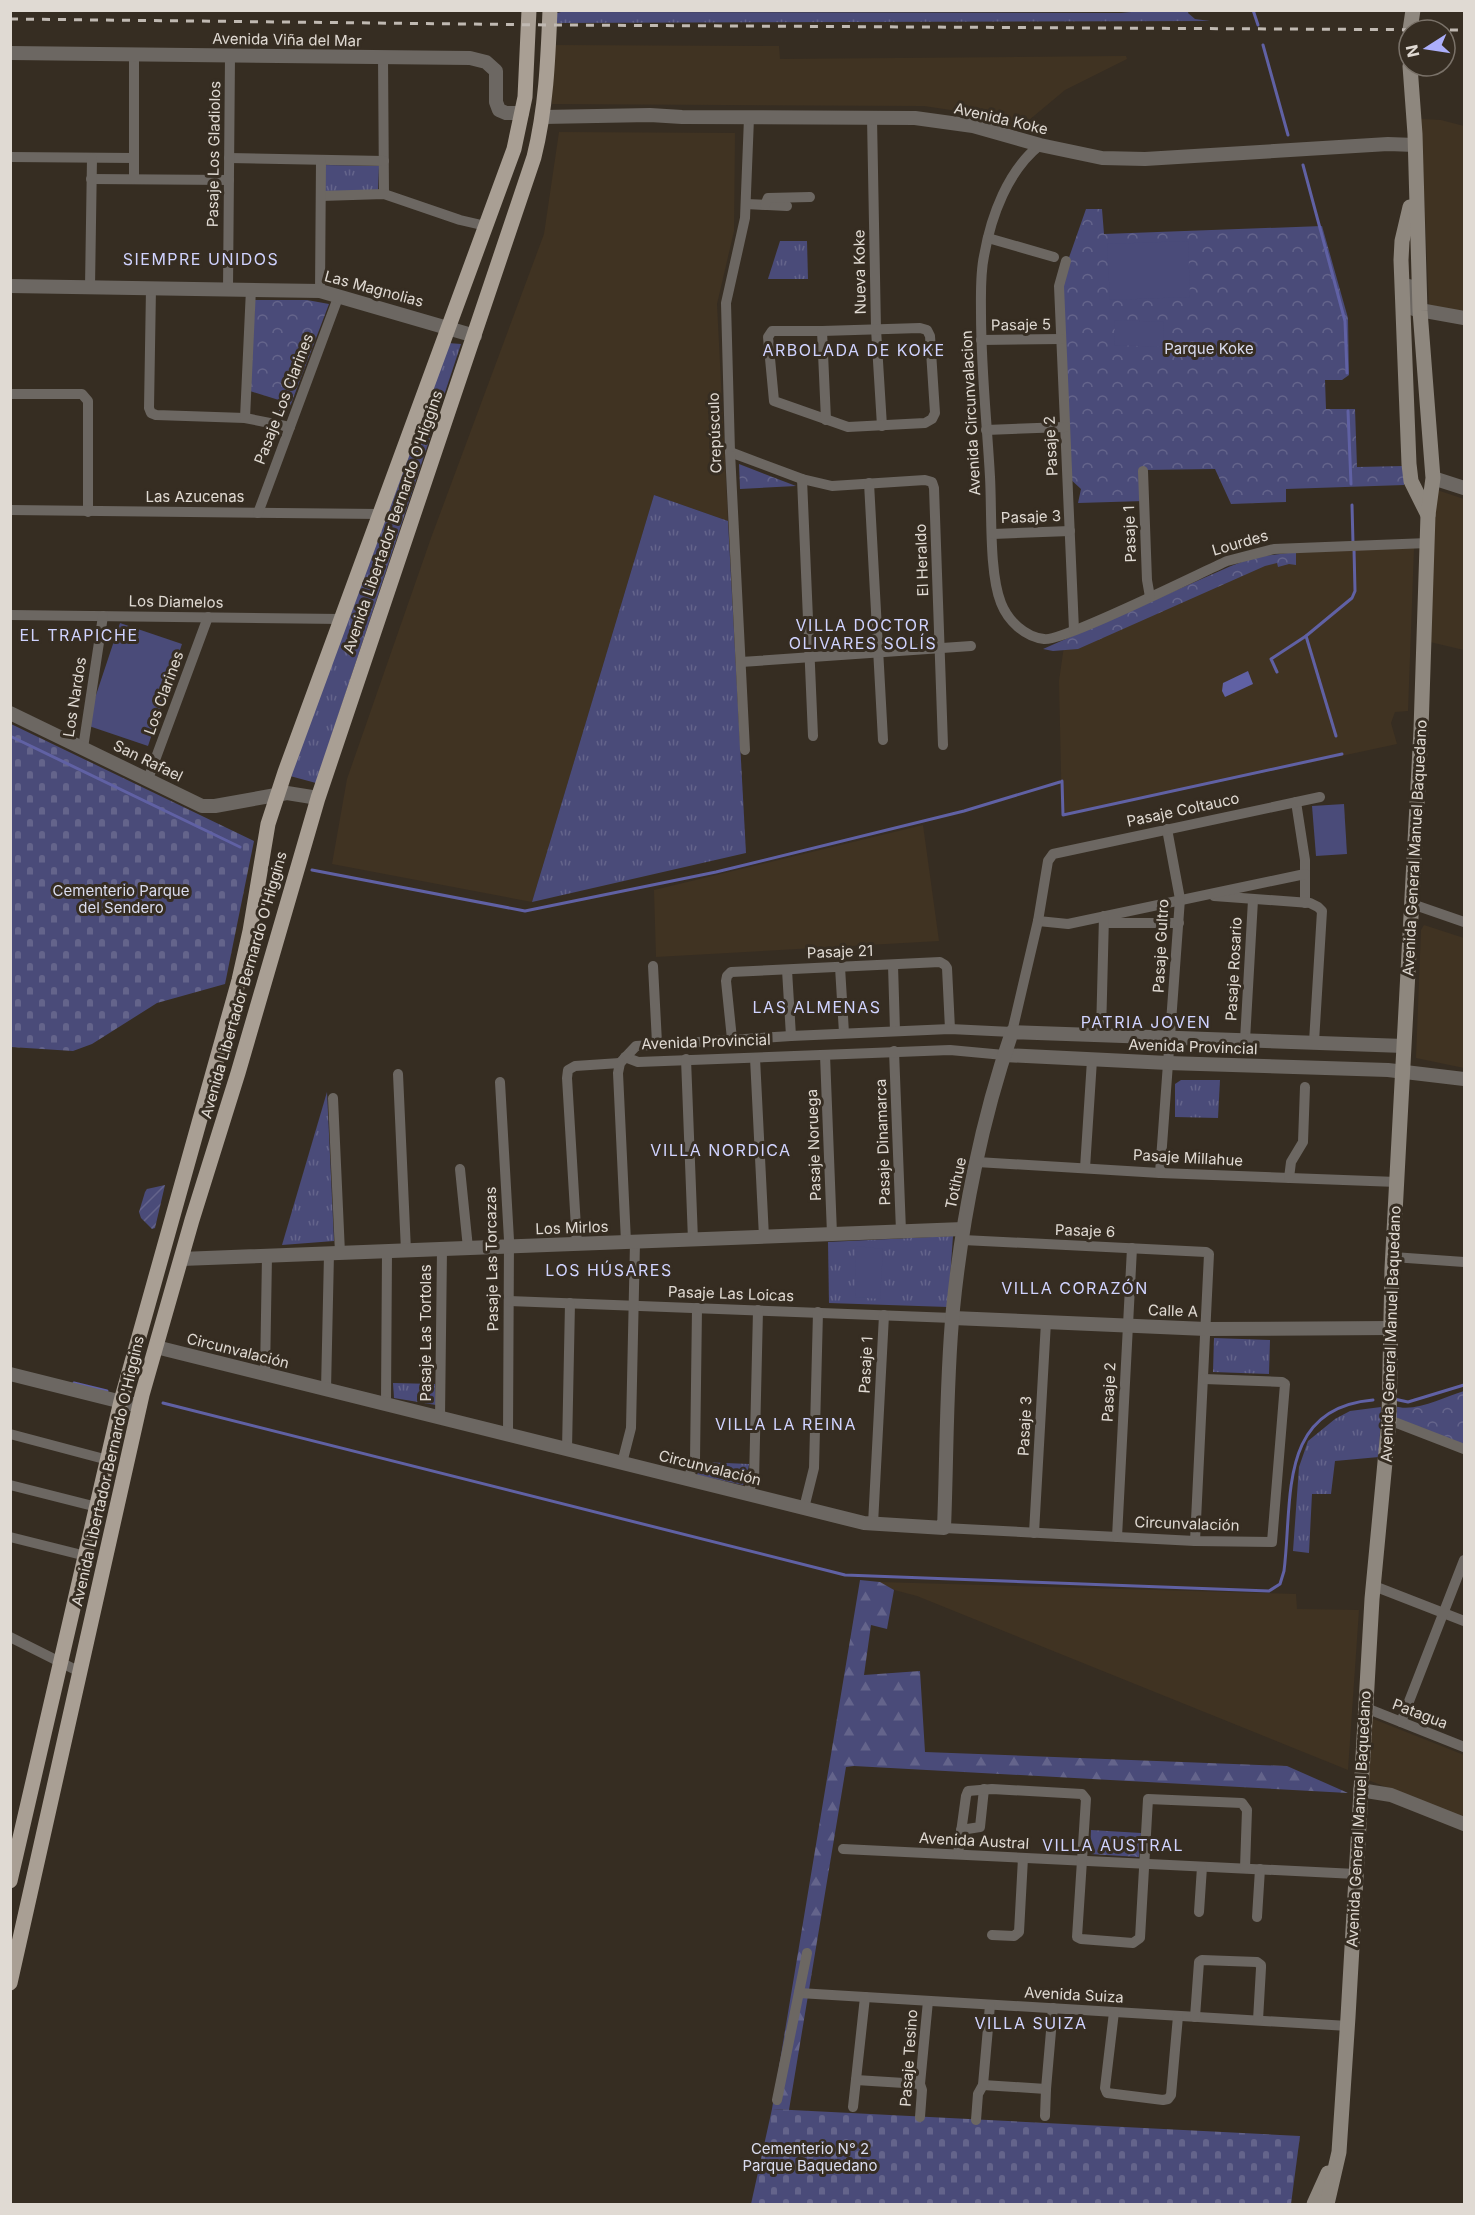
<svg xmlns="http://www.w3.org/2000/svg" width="1475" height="2215" viewBox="0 0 1475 2215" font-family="Inter,sans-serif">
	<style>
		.built { fill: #403322 }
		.grass { fill: url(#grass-tufts) }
		.forest { fill: url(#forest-firs) }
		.cemetery { fill: url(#cemetery-stones) }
		.park { fill: url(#park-crowns) }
		.garden { fill: url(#garden-furrows) }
		.pitch { fill: #4a4b79 }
		.water { fill: #6061a4 }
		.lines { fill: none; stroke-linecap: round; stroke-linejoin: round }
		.stream { stroke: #6061a4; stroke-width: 3 }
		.minor { stroke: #6c6762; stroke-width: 10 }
		.tertiary { stroke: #6c6762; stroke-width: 14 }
		.secondary { stroke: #8e877e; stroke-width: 15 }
		.primary { stroke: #a99f94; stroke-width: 15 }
		.rail { stroke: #c0b9b2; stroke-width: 3; stroke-dasharray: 8 8; stroke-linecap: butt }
		.labels { text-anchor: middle; stroke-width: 6; stroke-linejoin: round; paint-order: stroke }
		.street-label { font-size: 15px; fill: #e0dad3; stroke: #362d22 }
		.park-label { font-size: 15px; fill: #dadcef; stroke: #362d22 }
		.neighbourhood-label { font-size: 16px; letter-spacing: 1.5px; fill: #d0d3ff; stroke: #362d22 }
	</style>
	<defs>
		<pattern id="grass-tufts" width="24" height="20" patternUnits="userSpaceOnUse" patternTransform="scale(1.5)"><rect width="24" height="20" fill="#4a4b79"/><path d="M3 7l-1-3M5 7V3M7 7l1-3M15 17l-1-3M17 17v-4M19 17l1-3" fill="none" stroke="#64648b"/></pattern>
		<pattern id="forest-firs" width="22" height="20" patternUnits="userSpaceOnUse" patternTransform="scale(1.5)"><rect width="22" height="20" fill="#4a4b79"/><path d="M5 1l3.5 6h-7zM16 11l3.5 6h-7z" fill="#64648b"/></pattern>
		<pattern id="cemetery-stones" width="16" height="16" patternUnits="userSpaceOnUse" patternTransform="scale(1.5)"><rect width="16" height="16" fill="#4a4b79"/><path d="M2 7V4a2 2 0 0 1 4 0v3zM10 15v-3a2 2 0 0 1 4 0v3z" fill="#64648b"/></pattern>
		<pattern id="park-crowns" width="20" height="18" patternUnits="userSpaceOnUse" patternTransform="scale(1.5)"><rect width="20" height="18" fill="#4a4b79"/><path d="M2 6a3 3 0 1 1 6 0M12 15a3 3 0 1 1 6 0" fill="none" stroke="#64648b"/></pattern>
		<pattern id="garden-furrows" width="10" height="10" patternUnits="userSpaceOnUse" patternTransform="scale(1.5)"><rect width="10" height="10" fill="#4a4b79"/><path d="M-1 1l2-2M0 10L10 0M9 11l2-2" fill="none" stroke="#64648b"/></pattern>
	</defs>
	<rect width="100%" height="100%" fill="#362d22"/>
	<g class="built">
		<polygon points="552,45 779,46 780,59 1121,56 1126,56 1127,59 1065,90 1016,131 951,110 924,106 552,104"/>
		<polygon points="1421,119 1441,120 1464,126 1464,315 1429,308"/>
		<polygon points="559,132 735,133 734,231 717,304 728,521 654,495 532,902 332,864 347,779 431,538 544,234"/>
		<polygon points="1437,490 1464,499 1464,650 1430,642 1432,521"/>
		<polygon points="1414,548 1408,711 1395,712 1391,723 1397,744 1062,816 1059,681 1065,639 1231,566 1291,552"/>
		<polygon points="923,825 939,941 656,957 654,890"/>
		<polygon points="1424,925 1464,938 1464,1068 1416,1058 1421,930"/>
		<polygon points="880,1582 1296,1594 1297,1609 1359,1610 1348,1770 917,1596 879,1586"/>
		<polygon points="1371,1718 1464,1755 1464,1818 1368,1780"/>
	</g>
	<g class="grass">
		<polygon points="1153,10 1189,10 1188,13 1195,19 1210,21 552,23 557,13 561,12 1121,13"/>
		<polygon points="324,165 379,166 378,191 324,193"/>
		<polygon points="780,241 807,241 808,279 768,279"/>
		<polygon points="448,343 461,344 316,783 290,776"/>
		<polygon points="654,495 728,521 746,853 532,902"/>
		<polygon points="1181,1080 1220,1080 1218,1118 1175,1117 1175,1084"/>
		<polygon points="327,1092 334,1241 282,1245"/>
		<polygon points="953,1236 948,1307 829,1303 828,1242"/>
		<polygon points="1214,1338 1270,1340 1269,1374 1213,1372"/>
		<polygon points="393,1383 435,1384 436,1405 394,1398"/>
		<polygon points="1381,1407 1379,1457 1335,1461 1331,1494 1312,1494 1309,1553 1293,1551 1299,1467 1308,1441 1335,1419 1350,1411"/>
		<polygon points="702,1462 749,1464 747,1478 743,1485 697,1475"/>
	</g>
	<polygon class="forest" points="860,1580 880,1582 894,1590 887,1629 871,1625 864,1675 920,1671 925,1752 1287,1766 1348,1793 854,1766 846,1767 789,2110 772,2109"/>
	<g class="cemetery">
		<polygon points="11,724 254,841 225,984 157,1003 92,1044 73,1051 11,1047"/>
		<polygon points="772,2109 1300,2136 1291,2204 751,2204"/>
	</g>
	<g class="park">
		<polygon points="1086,209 1102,209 1104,234 1322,226 1348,318 1349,375 1342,380 1325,380 1326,409 1355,409 1357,467 1404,466 1404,485 1286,489 1286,502 1231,504 1215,469 1144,470 1144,501 1078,503 1081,489 1067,476 1059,286"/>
		<polygon points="255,300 307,300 329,304 291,404 288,409 278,414 282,401 250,391"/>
		<polygon points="739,464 796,486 740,489"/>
		<polygon points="1296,552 1296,565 1289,564 1278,567 1277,563 1265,566 1078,649 1053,651 1043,649 1231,566 1255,557"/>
		<path d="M1464 1391V1449L1393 1421 1394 1406C1416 1413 1443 1397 1464 1391Z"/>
		<polygon points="1091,1830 1141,1833 1139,1857 1090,1854"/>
	</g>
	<polygon class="garden" points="165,1185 155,1228 152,1229 141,1218 139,1212 145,1192 147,1189"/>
	<g class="pitch">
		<polygon points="1188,241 1190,297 1110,300 1107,244"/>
		<polygon points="1115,320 1164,322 1163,347 1114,345"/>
		<polygon points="120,623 182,644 148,746 86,725"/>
		<polygon points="1344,804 1347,854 1316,856 1312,806"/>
		<polygon points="856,1246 883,1249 880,1299 855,1297"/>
	</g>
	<polygon class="water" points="1248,671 1253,684 1225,697 1222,691 1223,683"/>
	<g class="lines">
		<g class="stream">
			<polyline points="1253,10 1258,25"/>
			<polyline points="1263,45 1288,135"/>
			<polyline points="1303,165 1345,321 1347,373"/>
			<polyline points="1348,411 1351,484"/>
			<polyline points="1352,505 1353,543"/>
			<polyline points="1306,636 1336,736"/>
			<polyline points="1277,672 1271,659 1306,636 1352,598 1355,591 1354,549"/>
			<polyline points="10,736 240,847"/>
			<polyline points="1062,781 1063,815 1342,754"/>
			<polyline points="312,870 525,911 716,872 964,811 1060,782"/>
			<polyline points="74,1383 107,1391"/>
			<polyline points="1394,1399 1408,1402 1464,1385"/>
			<path d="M163 1403 845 1575 1269 1591 1280 1584 1284 1571C1293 1500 1277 1408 1373 1400"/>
		</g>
		<g class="minor">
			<polyline points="383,57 384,194"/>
			<polyline points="872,118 876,329 882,426"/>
			<path d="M1040 145C1008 170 991 216 984 256 980 275 981 295 981 314 981 369 987 423 990 477 992 512 989 573 1001 603 1008 621 1025 637 1044 639 1062 642 1200 573 1227 561L1274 549 1428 543"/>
			<polyline points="10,157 134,158"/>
			<polyline points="229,158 384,161"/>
			<polyline points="91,179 229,180"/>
			<polyline points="134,179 134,55"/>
			<polyline points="321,196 384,194 460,220 486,226"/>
			<polyline points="746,204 787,206"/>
			<polyline points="765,205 768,198 810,197"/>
			<polyline points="988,238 1054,257"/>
			<polyline points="1066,261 1059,286 1074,630"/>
			<polyline points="90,287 92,158"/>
			<polyline points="151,288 149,408 151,413 156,415 245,418 290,427"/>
			<polyline points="228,289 230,56"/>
			<polyline points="320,291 321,160"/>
			<polygon points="920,328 927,330 930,336 935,413 932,419 925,423 848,427 774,401 768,337 772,331 822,331"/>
			<polyline points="822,331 826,420"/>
			<polyline points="981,340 1061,339"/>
			<polyline points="10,394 82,394 88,401 88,512"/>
			<polyline points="245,418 251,289"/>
			<polyline points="986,430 1065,427"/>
			<polyline points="730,452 802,479 832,486 925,480 932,482 934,488 943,745"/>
			<polyline points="1143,471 1147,580 1150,597"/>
			<polyline points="802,479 813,736"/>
			<polyline points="869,483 883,740"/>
			<polyline points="10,510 380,514"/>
			<polyline points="258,513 339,295"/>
			<polyline points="993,534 1070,531"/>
			<polyline points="10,615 341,619"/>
			<polyline points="741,662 971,646"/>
			<polyline points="83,748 103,616"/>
			<polyline points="745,750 730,452 726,303 745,218 749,118"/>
			<polyline points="148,779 208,617"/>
			<polyline points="1296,802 1305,860 1305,903"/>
			<polyline points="1214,896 1310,903 1318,907 1322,911 1314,1042"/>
			<polyline points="1412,904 1464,922"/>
			<polyline points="1038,921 1068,924 1305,874"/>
			<polyline points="1104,923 1179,923"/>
			<polyline points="893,965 895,1031"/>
			<polyline points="653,966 657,1043"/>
			<polyline points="840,967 844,1033"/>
			<polyline points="787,970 791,1036"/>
			<polyline points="1101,1034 1104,916"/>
			<polyline points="732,1039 726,981 727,976 731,972 940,962 945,965 947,968 950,1029"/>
			<polyline points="1245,1040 1253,900"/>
			<polyline points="894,1051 901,1231"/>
			<polyline points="825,1055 832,1234"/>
			<polyline points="625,1057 638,1062 950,1050 1004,1055"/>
			<polyline points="755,1058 764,1237"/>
			<polyline points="686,1059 693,1240"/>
			<polyline points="398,1074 406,1251"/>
			<polyline points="500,1082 509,1240 508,1434"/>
			<polyline points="333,1098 340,1253"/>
			<polyline points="977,1162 1160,1173 1397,1182"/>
			<polyline points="1085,1168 1092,1060"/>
			<polyline points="460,1169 468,1248"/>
			<polyline points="1160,1173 1180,899 1167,829"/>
			<polyline points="1289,1178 1291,1162 1303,1142 1305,1087"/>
			<polyline points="963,1240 1206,1252 1209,1254 1195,1541"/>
			<polyline points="626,1242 618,1073 620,1063 636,1046 791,1036 950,1029 1012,1032 1038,921 1048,861 1053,854 1320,797"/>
			<polyline points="577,1244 567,1078 568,1070 575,1066 620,1063"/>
			<polyline points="1393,1257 1464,1262"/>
			<polyline points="509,1301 953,1318"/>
			<polyline points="265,1374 267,1256"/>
			<polyline points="326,1390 329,1254"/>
			<polyline points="386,1403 387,1252"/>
			<polyline points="440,1418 442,1249"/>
			<polyline points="1389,1420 1464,1449"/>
			<polyline points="10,1434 108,1460"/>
			<polyline points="567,1449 570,1303"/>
			<polyline points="622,1463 631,1428 635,1242"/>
			<polyline points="688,1479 695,1460 697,1308"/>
			<polyline points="10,1485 97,1507"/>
			<polyline points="746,1494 754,1481 758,1310"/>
			<polyline points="804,1508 814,1468 818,1312"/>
			<polyline points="873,1524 884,1315"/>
			<polyline points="944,1528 1195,1541 1272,1542 1285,1384 1282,1382 1204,1379"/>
			<polyline points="1034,1533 1046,1322"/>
			<polyline points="10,1537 86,1556"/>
			<polyline points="1117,1537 1132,1248"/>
			<polyline points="1374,1586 1464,1621"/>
			<polyline points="10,1637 80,1672"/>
			<polyline points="1366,1708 1464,1747"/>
			<polyline points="1401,1722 1464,1560"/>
			<polyline points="961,1830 980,1827 984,1789"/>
			<polyline points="843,1849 1356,1874"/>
			<polyline points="958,1854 966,1796 968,1791 992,1789 1082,1794 1086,1799 1077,1937 1081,1939 1133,1943 1140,1938 1148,1799 1242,1803 1247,1810 1245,1868"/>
			<polyline points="1199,1912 1202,1867"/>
			<polyline points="1257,1917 1260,1869"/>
			<polyline points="992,1935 1014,1936 1019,1932 1023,1858"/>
			<polyline points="799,1993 1348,2026"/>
			<polyline points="1114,2012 1105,2088 1107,2093 1163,2100 1168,2099 1171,2095 1178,2016"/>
			<polyline points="1195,2017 1199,1962 1202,1960 1257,1962 1261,1965 1261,1968 1258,2020"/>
			<polyline points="856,2080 920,2084"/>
			<polyline points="983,2085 1046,2089"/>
			<polyline points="777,2100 807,1953"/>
			<polyline points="853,2107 865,1997"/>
			<polyline points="1045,2116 1046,2089 1053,2008"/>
			<polyline points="920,2117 922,2090 920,2084 928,2001"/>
			<polyline points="976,2120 978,2094 983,2085 990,2005"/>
		</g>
		<g class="tertiary">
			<polyline points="10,53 470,58 486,62 496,71 496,102 499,110 506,113 522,113"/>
			<polyline points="543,117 650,115 682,117 915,118 973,126 1040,145 1102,158 1145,159 1388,144 1415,145"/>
			<polyline points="10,286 320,291 475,336"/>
			<polyline points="1409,286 1409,299 1414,309 1464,318"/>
			<polyline points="1433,478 1464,488"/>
			<polyline points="10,713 202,806 215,806 287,793 318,798"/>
			<polyline points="1004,1055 1168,1063 1388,1070 1464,1079"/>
			<polyline points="181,1259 963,1229"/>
			<polyline points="953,1318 1206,1329 1391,1328"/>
			<path d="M156 1347 864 1523 944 1528C947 1455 946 1381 953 1309 962 1218 982 1118 1012 1032L1404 1046"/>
			<polyline points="10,1374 130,1404 140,1404"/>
			<polyline points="1360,1790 1391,1795 1464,1824"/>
		</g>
		<g class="secondary">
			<polyline points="1410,30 1413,10"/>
			<polyline points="1410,207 1402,241 1401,260 1409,464 1411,481 1428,515"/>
			<polyline points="1314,2204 1328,2173"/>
			<polyline points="1327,2204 1339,2152 1348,2017 1372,1599 1389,1420 1392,1269 1421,730 1428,515 1433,478 1420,311 1415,134 1410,66"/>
		</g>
		<g class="primary">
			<polyline points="10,1881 121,1401 239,980 250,931 268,824 285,772 514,149 525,97 529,10"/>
			<path d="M10 1983 142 1395 192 1220 238 1073 318 798 534 157C546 109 548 60 550 10"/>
		</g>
		<polyline class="rail" points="10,19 556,25 1464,30"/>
	</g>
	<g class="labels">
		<g class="street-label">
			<text transform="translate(287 40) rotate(1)" y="5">Avenida Viña del Mar</text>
			<text transform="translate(1001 119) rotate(13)" y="5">Avenida Koke</text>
			<text transform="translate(214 154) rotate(-89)" y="5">Pasaje Los Gladiolos</text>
			<text transform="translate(860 272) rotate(-91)" y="5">Nueva Koke</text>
			<text transform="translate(374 289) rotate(15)" y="5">Las Magnolias</text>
			<text transform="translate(1021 325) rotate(-1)" y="5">Pasaje 5</text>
			<text transform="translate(284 399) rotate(-69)" y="5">Pasaje Los Clarines</text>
			<text transform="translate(971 413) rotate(-93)" y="5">Avenida Circunvalacion</text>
			<text transform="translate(715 433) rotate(-92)" y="5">Crepúsculo</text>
			<text transform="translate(1051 446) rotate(-93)" y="5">Pasaje 2</text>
			<text x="195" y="502">Las Azucenas</text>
			<text transform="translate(1031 517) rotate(-2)" y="5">Pasaje 3</text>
			<text transform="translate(393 522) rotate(-71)" y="5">Avenida Libertador Bernardo O'Higgins</text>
			<text transform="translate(1130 534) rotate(-92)" y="5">Pasaje 1</text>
			<text transform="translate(1240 543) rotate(-16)" y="5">Lourdes</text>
			<text transform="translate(922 560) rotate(-92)" y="5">El Heraldo</text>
			<text transform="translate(176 602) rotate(1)" y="5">Los Diamelos</text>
			<text transform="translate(164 693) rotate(-70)" y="5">Los Clarines</text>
			<text transform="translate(75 697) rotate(-81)" y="5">Los Nardos</text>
			<text transform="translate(148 761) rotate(26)" y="5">San Rafael</text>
			<text transform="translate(1183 810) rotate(-12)" y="5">Pasaje Coltauco</text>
			<text transform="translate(1415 848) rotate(-87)" y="5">Avenida General Manuel Baquedano</text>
			<text transform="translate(1161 946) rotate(-87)" y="5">Pasaje Gultro</text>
			<text transform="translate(840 952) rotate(-2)" y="5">Pasaje 21</text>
			<text transform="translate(1234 969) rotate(-87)" y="5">Pasaje Rosario</text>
			<text transform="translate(244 985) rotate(-74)" y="5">Avenida Libertador Bernardo O'Higgins</text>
			<text transform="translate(706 1042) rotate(-2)" y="5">Avenida Provincial</text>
			<text transform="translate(1193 1047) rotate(2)" y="5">Avenida Provincial</text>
			<text transform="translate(883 1142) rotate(-92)" y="5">Pasaje Dinamarca</text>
			<text transform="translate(814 1145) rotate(-92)" y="5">Pasaje Noruega</text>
			<text transform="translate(1188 1158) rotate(3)" y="5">Pasaje Millahue</text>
			<text transform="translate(956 1183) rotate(-78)" y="5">Totihue</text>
			<text transform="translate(572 1228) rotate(-2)" y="5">Los Mirlos</text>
			<text transform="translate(1085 1231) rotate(2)" y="5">Pasaje 6</text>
			<text transform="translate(492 1259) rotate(-91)" y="5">Pasaje Las Torcazas</text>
			<text transform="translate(731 1294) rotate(2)" y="5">Pasaje Las Loicas</text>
			<text transform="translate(1173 1311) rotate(2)" y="5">Calle A</text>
			<text transform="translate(426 1333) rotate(-90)" y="5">Pasaje Las Tortolas</text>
			<text transform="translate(1391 1334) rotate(-88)" y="5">Avenida General Manuel Baquedano</text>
			<text transform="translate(238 1351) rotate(14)" y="5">Circunvalación</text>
			<text transform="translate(866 1365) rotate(-87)" y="5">Pasaje 1</text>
			<text transform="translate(1109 1392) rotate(-87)" y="5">Pasaje 2</text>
			<text transform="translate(1025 1426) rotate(-87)" y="5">Pasaje 3</text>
			<text transform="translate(710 1468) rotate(14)" y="5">Circunvalación</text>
			<text transform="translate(108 1471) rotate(-77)" y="5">Avenida Libertador Bernardo O'Higgins</text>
			<text transform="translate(1187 1524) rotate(2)" y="5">Circunvalación</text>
			<text transform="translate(1420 1714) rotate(21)" y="5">Patagua</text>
			<text transform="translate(1359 1819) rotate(-87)" y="5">Avenida General Manuel Baquedano</text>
			<text transform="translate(974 1841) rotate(3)" y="5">Avenida Austral</text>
			<text transform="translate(1074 1995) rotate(3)" y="5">Avenida Suiza</text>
			<text transform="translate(909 2058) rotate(-86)" y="5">Pasaje Tesino</text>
		</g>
		<g class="park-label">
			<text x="1209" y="354">Parque Koke</text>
			<text x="121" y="896">Cementerio Parque<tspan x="121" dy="17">del Sendero</tspan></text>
			<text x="810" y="2154">Cementerio N° 2<tspan x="810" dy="17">Parque Baquedano</tspan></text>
		</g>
		<g class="neighbourhood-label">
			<text x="201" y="265">SIEMPRE UNIDOS</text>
			<text x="854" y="356">ARBOLADA DE KOKE</text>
			<text x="863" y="631">VILLA DOCTOR<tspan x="863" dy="18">OLIVARES SOLÍS</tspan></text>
			<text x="79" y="641">EL TRAPICHE</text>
			<text x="817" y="1013">LAS ALMENAS</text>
			<text x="1146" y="1028">PATRIA JOVEN</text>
			<text x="721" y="1156">VILLA NORDICA</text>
			<text x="609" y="1276">LOS HÚSARES</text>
			<text x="1075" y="1294">VILLA CORAZÓN</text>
			<text x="786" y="1430">VILLA LA REINA</text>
			<text x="1113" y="1851">VILLA AUSTRAL</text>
			<text x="1031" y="2029">VILLA SUIZA</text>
		</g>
	</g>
	<rect width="1475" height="2215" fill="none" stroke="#e0dad3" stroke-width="24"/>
	<g transform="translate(1427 48) rotate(258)"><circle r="28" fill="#362d22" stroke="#7a7269" stroke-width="1.5"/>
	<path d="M0-4.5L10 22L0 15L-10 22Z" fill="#acaffb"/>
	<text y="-9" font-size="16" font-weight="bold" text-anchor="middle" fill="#e0dad3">N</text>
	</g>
</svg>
